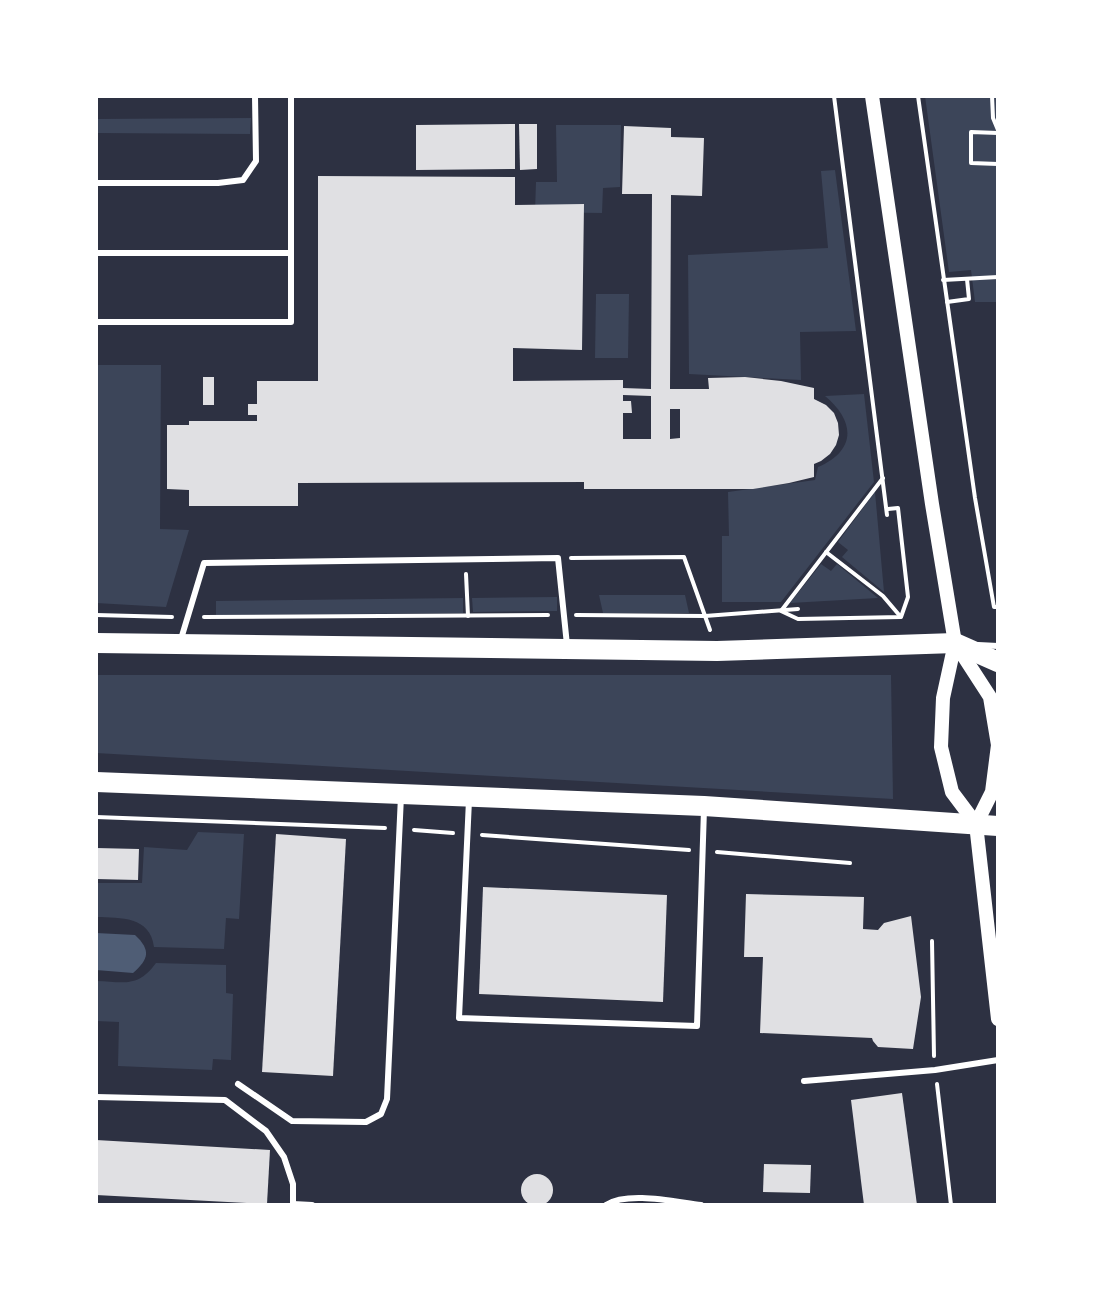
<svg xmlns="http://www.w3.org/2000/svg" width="1094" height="1301" viewBox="0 0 1094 1301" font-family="Overpass,sans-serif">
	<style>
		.green { fill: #3c4559 }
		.water { fill: #4f5d75 }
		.building { fill: #e0e0e3; fill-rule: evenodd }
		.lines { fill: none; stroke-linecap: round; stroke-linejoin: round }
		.path { stroke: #fff; stroke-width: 4 }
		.service { stroke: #fff; stroke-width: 6 }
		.tertiary { stroke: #fff; stroke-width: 14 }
		.primary { stroke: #fff; stroke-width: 20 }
	</style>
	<rect width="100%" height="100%" fill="#2d3142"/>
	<g class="green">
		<polygon points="925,96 998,96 998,302 975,302 971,270 949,272"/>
		<polygon points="251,118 250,134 96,133 96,119"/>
		<polygon points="556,125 621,125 620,187 603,188 602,213 535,212 536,182 557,182"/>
		<polygon points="835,170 856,331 800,332 801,380 689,374 688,255 828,248 821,171"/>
		<polygon points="596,294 629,294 628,358 595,358"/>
		<polygon points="96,365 161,365 160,529 189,530 166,607 96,603"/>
		<path d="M864 394 874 482 781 602H722V536H729L728 492 815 480 818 467C857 450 855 421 825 396Z"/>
		<polygon points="875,492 884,592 842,557 848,550 838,542"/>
		<polygon points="821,564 831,571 837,564 878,598 790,603"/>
		<polygon points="599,595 685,595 689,613 603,613"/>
		<polygon points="557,597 557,611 473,612 472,598"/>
		<polygon points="463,598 463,613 216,615 216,601"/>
		<polygon points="96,675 891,675 893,799 96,753"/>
		<path d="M198 832 244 834 239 919 226 918 224 949 154 947C150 916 121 918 96 917V883H142L144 847 187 850Z"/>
		<path d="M156 963 226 965V993L233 994 231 1060 213 1059 212 1070 118 1066 119 1022 96 1021V981C124 982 138 988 156 963Z"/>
	</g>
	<path class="water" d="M96 933 135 935C151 950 149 959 133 973L96 970Z"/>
	<g class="building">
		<polygon points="515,124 515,169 416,170 416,125"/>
		<polygon points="519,124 537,124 537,169 520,170"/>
		<path d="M624 126 671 128V137L704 138 702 196 671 195 670 389H709L708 378 745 377 781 381 814 388V399L826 405 834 413 838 423 839 435 836 445 830 454 821 461 814 464V477L789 483 753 489H584V482L298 483V506H189V490L167 489V425H189V421H257V415H248V404H257V381H318V176L515 177V205L584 204 582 350 513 348V381L623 380V388L651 389 652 194H622ZM623 395 651 396V439H623V413H632L631 401H623ZM670 409H680V438L670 439Z"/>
		<rect x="203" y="377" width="11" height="28"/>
		<polygon points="276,834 346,839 333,1076 262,1072"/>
		<polygon points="96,848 139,849 138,880 96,879"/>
		<polygon points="483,887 667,895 663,1002 479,994"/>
		<polygon points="746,894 864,897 863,929 878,930 884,923 911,916 921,997 913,1049 878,1047 873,1041 872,1038 760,1033 763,957 744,957"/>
		<polygon points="902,1093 917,1205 864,1205 851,1100"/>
		<polygon points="96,1140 270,1150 267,1204 96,1195"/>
		<polygon points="764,1164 811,1165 810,1193 763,1192"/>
		<circle cx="537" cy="1190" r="16"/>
	</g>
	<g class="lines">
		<g class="path">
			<polyline points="834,96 887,515"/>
			<polyline points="918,96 975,498 994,607 998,607"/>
			<polyline points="992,96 993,118 998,130"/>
			<polyline points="998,133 971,132 971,163 998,164"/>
			<polyline points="943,280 998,277"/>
			<polyline points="947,302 969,299 967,279"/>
			<polyline points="883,478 781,611 798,619 901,617 908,597 898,508 888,509"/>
			<polyline points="826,552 883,596 900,616"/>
			<polyline points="571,558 684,557 710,630"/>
			<polyline points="466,574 468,616"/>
			<polyline points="96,615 172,617"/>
			<polyline points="576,615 705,616 798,609"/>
			<polyline points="204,617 548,615"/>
			<polyline points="96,817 385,828"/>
			<polyline points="414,830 453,833"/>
			<polyline points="482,835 689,850"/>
			<polyline points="717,852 850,863"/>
			<polyline points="932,941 934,1056"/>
			<polyline points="937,1084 951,1205"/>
		</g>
		<g class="service">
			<polyline points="96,183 218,183 243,180 256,161 255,96"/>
			<polyline points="96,253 291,253"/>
			<polyline points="96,322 291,322 291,96"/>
			<polyline points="181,639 204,563 558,558 567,645"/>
			<polyline points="978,645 998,646"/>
			<polyline points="469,800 459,1018 697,1026 704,809"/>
			<polyline points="804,1081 935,1070 998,1060"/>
			<polyline points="238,1084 292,1121 366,1122 381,1114 387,1099 401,796"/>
			<polyline points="96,1097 225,1100 266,1131 284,1157 293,1184 293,1205"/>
			<polyline points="293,1204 312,1205"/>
			<path d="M606 1205C628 1191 675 1202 701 1205"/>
		</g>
		<g class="tertiary">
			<polyline points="872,96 932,504 955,643 943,698 941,747 952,792 976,824 992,792 998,745 990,697 955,643"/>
			<polyline points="976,824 998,1019"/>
		</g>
		<g class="primary">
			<polyline points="96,643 717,651 955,643 998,662"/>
			<polyline points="96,782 704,806 998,826"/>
		</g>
	</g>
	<rect width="1094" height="1301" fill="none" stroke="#ffffff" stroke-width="196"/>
</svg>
